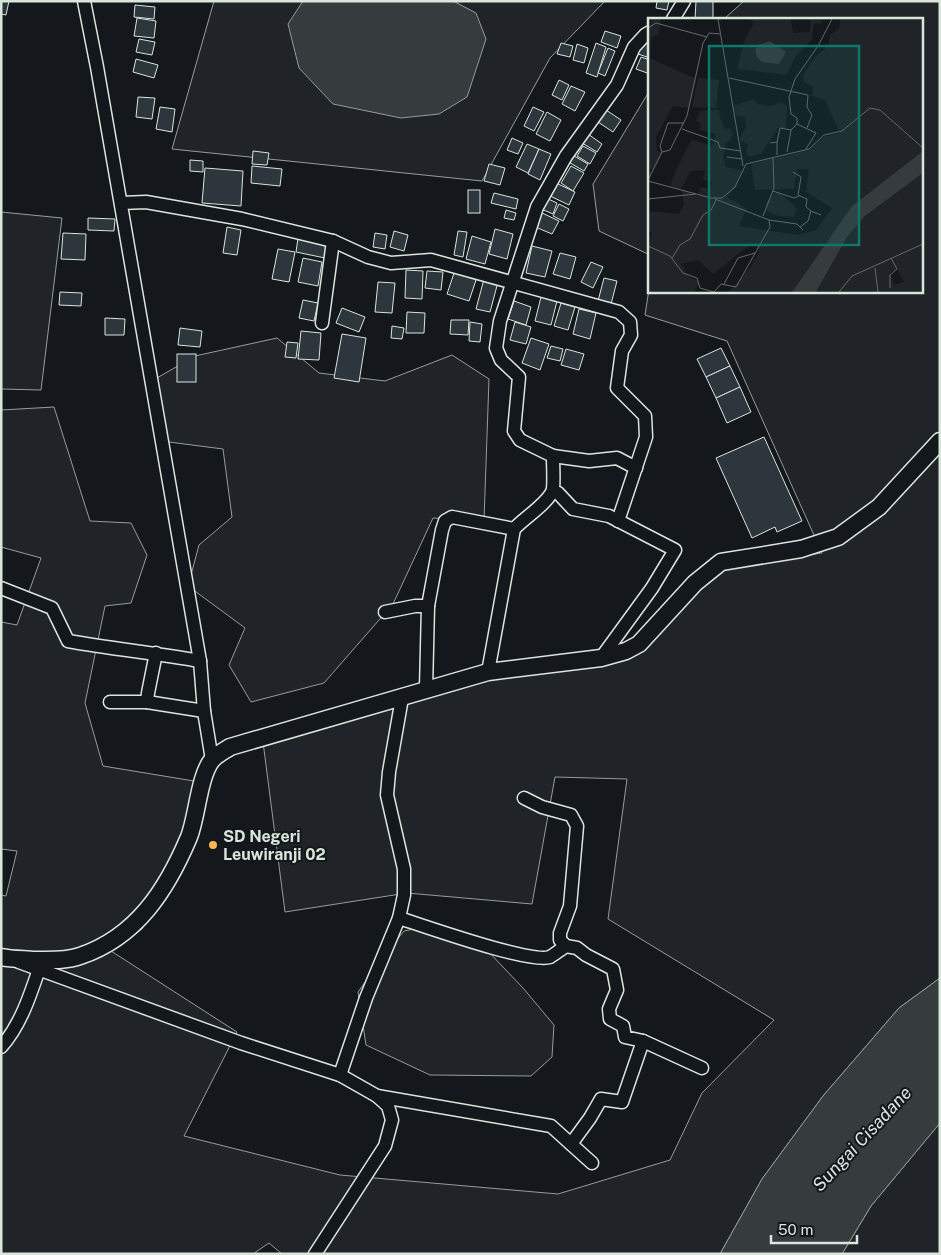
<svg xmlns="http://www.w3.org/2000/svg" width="941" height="1255" viewBox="0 0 941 1255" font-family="'Public Sans',sans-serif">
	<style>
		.green { fill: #202428; stroke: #939e99 }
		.water { fill: #363b3e; stroke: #939e99 }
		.building { fill: #2c363c; stroke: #d8e6dc }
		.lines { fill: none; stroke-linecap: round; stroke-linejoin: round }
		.minor-casing { stroke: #d8e6dc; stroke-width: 15 }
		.major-casing { stroke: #d8e6dc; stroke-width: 19 }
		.minor { stroke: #14181c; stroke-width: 12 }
		.major { stroke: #14181c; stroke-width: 16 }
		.poi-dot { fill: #ffb74d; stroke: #14181c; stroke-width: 2 }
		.labels { text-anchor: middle; stroke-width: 4; stroke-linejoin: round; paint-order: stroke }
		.poi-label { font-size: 16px; font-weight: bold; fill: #d8e6dc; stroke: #14181c; text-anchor: start }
		.water-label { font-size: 18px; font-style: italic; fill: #d8e6dc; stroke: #14181c }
		.inset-road { fill: none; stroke: #626a69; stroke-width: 1 }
		.view { fill: #0f766e; fill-opacity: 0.15; stroke: #0f766e; stroke-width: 2.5 }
		.inset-edge { fill: none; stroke: #d8e6dc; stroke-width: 2.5 }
	</style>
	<rect width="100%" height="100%" fill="#14181c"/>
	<g class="green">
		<polygon points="214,1 605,1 550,58 482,181 172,149"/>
		<polygon points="744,1 940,1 940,978 899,1008 823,1096 762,1179 720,1254 282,1254 269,1243 253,1254 1,1254 1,895 6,896 17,851 1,849 1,622 17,625 41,558 1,547 1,410 54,407 90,521 131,523 147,555 131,603 105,606 85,703 103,766 206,783 173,884 142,929 111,951 237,1032 184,1136 340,1175 558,1194 670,1160 702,1093 774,1020 608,919 627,779 555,777 532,904 407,893 285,912 263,742 468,681 622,655 686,585 729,566 822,553 727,341 645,315 650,283 650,291 922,291 922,19 724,19"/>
		<polygon points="650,90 650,255 599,231 593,184"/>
		<polygon points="1,212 62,218 41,390 1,389"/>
		<polygon points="277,338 319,373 385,381 452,355 489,379 484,521 433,518 393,604 324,683 251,702 229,665 245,628 188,586 199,545 232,517 223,449 169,442 150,382 195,356"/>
		<polygon points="439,924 485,948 523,988 554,1025 552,1057 531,1076 430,1075 366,1045 358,992 380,961 404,931"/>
		<polygon points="940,1123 940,1254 842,1254 871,1206"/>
	</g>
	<g class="water">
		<polygon points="303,1 453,1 476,13 486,39 467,97 439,114 401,118 333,104 299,68 288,24"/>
		<polygon points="940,978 940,1123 871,1206 842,1254 720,1254 762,1179 823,1096 899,1008"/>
	</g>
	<g class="building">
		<polygon points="1,1 9,1 6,15 1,14"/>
		<polygon points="657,1 669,1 667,10 656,8"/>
		<polygon points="696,1 713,1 713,19 695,19"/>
		<polygon points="135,5 155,7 154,19 134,17"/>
		<polygon points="137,18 156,21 154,38 134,36"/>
		<polygon points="605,31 621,36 617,48 601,42"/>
		<polygon points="139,39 155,42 152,55 136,52"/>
		<polygon points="642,40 650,42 650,58 638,54"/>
		<polygon points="561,43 573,46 570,57 557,54"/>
		<polygon points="596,43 606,47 597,77 586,73"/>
		<polygon points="577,44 588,48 584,63 573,60"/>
		<polygon points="608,48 615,51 605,76 598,73"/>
		<polygon points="641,57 650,60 650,74 636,69"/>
		<polygon points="136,59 158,65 154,78 133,72"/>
		<polygon points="559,80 569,85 562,100 552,95"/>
		<polygon points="571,86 585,92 575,111 562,104"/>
		<polygon points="138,97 155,98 152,119 136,117"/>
		<polygon points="160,107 175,109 172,132 156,129"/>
		<polygon points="533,107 544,112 534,131 524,126"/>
		<polygon points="606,110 621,120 613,132 598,122"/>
		<polygon points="547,112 561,120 550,141 536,134"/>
		<polygon points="588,134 602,144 597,152 582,143"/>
		<polygon points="512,138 523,143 518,154 507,150"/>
		<polygon points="527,144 539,149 528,173 516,167"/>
		<polygon points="583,146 596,153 590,164 577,156"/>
		<polygon points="539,149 551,154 540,180 528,174"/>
		<polygon points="253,151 269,153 267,165 252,164"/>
		<polygon points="569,153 588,164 584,171 565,160"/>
		<polygon points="190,160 203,161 203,172 190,171"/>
		<polygon points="489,164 505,168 500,185 484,181"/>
		<polygon points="252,166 282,169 280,186 251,183"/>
		<polygon points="571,166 584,173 573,191 561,183"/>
		<polygon points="205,168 243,171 241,206 202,203"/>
		<polygon points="554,182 575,192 569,205 548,195"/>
		<rect x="468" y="190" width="12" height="23"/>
		<polygon points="494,193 518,199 516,209 491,203"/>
		<polygon points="544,197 557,203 553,214 539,208"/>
		<polygon points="559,204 569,209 563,221 553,216"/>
		<polygon points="506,210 516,213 514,220 504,218"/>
		<polygon points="540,212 559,221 552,234 533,226"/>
		<polygon points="88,218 115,219 114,231 88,230"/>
		<polygon points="227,227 241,230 237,255 223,253"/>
		<polygon points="495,229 513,234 507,259 489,254"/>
		<polygon points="394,231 408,235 404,251 390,247"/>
		<polygon points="458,231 467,232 463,257 454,255"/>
		<polygon points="63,233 86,234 85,260 61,259"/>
		<polygon points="375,233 387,235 385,249 373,247"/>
		<polygon points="472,236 491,242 485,264 466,259"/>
		<polygon points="298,238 327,244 325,258 296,252"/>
		<polygon points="532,246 552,251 545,277 526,273"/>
		<polygon points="278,249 295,252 289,282 272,279"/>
		<polygon points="560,253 576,257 570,279 553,274"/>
		<polygon points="303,258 322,262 318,286 298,282"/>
		<polygon points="591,262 603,267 593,288 581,282"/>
		<polygon points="406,270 423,271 422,299 405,298"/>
		<polygon points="455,270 477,277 469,301 447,294"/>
		<polygon points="427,271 443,272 441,290 425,288"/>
		<polygon points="604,278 617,281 611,304 598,301"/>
		<polygon points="484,279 498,282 490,312 476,309"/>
		<polygon points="378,282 395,283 392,313 375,312"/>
		<polygon points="60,292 82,293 81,306 59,305"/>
		<polygon points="541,297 557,301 551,325 535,321"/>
		<polygon points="303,300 318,303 314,321 299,318"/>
		<polygon points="514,301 531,307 526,325 508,319"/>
		<polygon points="561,303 575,307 568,330 554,326"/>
		<polygon points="342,308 365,317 359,332 336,323"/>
		<polygon points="579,309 596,313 590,339 573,334"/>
		<polygon points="407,312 425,313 424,333 406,333"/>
		<polygon points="105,318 125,319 124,335 105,335"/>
		<polygon points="451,320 469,320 468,335 450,334"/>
		<polygon points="470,322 482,324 480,342 469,341"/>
		<polygon points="515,322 531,327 526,344 510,340"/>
		<polygon points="392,326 404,328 402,339 391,338"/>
		<polygon points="180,328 202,331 200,347 178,345"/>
		<polygon points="301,331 321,333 319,360 298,359"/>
		<polygon points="342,334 366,338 359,382 334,378"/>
		<polygon points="531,338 549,344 540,370 522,363"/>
		<polygon points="287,342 298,343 296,358 285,357"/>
		<polygon points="551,346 563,349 560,361 547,358"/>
		<polygon points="721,348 730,366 706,377 697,359"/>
		<polygon points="566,349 584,354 579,370 561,365"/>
		<rect x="177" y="354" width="19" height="28"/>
		<polygon points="730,366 740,387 716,398 706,377"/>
		<polygon points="740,387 751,412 727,423 716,398"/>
		<polygon points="764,437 802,521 777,532 775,527 752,538 716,458"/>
	</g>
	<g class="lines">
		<g class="minor-casing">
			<g id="minor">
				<polyline points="84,1 97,67 200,661 204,711 212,760"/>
				<polyline points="673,19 684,1"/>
				<polyline points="121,203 146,202 242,219 333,241 368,257 391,263 431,260 619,312 630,322 631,335 622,351 617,388 645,416 646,437 618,521"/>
				<polyline points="322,323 333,241"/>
				<polyline points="553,456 589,461 617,458 636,468"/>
				<polyline points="553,491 558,493 573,509 609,516 675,550 652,588 601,658"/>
				<path d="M1 588 52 608 68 641C112 649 156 653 200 661"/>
				<polyline points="428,606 442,530 445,521 452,517 514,529"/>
				<polyline points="385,612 415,606 428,606 426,689"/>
				<path d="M488 672 514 529C524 518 550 502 553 489 554 478 553 467 553 456L520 440 514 431 519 377 501 360 496 348 500 321 537 207 566 156 617 85 634 47 645 35 650 32"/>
				<polyline points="110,702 147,702 204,711"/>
				<polyline points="147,702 148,693 156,653"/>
				<polyline points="524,798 542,807 571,815 577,826 570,906 560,933 560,940 566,946 577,948 586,955 613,969 617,990 609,1009 610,1019 623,1026 625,1037 643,1041"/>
				<path d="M399 918C425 926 530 964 550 957 555 954 561 949 566 946"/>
				<polyline points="19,962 241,1043 340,1075 377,1096 551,1126 592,1163"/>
				<path d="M1 1047C20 1026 30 996 39 969"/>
				<polyline points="340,1075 366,998 399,918 404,895 404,869 387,795 389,772 402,698"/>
				<polyline points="571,1144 590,1118 601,1099 622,1102 643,1041 702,1068"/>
				<polyline points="315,1254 385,1146 392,1120 388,1106 377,1096"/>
			</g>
		</g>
		<g class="major-casing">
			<path id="major" d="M1 957C12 959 24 959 35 960 50 960 66 961 80 956 137 937 167 889 189 837 197 817 199 776 212 760 216 755 224 751 230 747L488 672 601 658 626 651 639 644 695 583 721 562 801 549 838 537 879 507 940 441"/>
		</g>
		<use href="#minor" class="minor"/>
		<use href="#major" class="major"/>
	</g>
	<circle class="poi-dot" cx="213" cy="845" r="5"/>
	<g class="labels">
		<g class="poi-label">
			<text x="223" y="842">SD Negeri<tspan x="223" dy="18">Leuwiranji 02</tspan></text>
		</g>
		<g class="water-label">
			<text transform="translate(862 1139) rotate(-47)" y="6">Sungai Cisadane</text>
		</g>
	</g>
	<g transform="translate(648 18)">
		<rect width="275" height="275" fill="#14181c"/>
		<path d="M4 1H13L11 16 3 20 2 40 48 61 41 90 25 88 8 119 9 133 14 135 6 152 0 150V12ZM101 1H143L145 15 162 14V1H174V5L166 6 164 21 149 37 138 57 89 51 97 21 106 5ZM192 1H275V133L204 188 144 274H80L102 250 112 232 104 225 65 256 50 242 33 246 41 259 52 264 46 274H0V230L4 215 0 212V193L31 196 36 186 33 171 22 168 28 152 43 122 64 127 68 116 51 112 53 105 48 103 52 93 70 92 76 110 82 111 85 116 82 123 78 124 75 139 78 149 94 152 89 168 79 179 99 191 91 208 150 217 168 212 184 190 158 174 161 151H149L146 171 107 172 103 146 160 132 177 118 192 115 177 82 164 78 165 69 156 64 155 57 166 40 180 28 182 17 191 11ZM57 152 55 162 64 163 62 170 53 169 50 178 33 171 43 153ZM50 60 71 62 68 90 44 89ZM105 81 112 87 122 88 133 84 139 88 138 110H130L113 136 101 139 98 133 100 127 91 121 98 110 97 99 88 98 85 88ZM275 155V274H168L199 219 217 198ZM249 251 256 264 246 267 242 255ZM131 174 149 190 146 199 130 198 119 193 118 185 126 175Z" fill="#202428" fill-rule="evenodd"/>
		<path d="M122 23 138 34 131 46 114 44 109 39 107 32 110 27ZM275 133V155L217 198 199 219 168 274H144L204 188Z" fill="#363b3e"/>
		<path class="inset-road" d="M70 1 95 148M0 10 8 5 59 19M81 60 160 77 159 89 164 97 159 110M34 111 70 124 72 130 93 133M129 124 132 110 143 112M122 125 129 124V137M158 131 168 115 149 106V100L143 96 141 79 147 61 170 28 184 1M14 134 12 128 20 105H36M139 134 143 112 149 106M79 139 94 141M145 154 153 159 150 177 159 181 158 189 163 193M0 162 14 134 22 132 39 98 55 25 61 15 72 16M0 163 63 180H74L87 169 98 146 161 131 176 117 194 113 222 90 232 92 275 130M125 173 146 180 151 178M0 181 48 176M67 181 121 202 149 206 155 212M115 198 126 170 125 140M152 209 160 203 163 193 173 197M0 228 22 238 35 255 49 260 52 270 66 274 73 266 88 269 122 209 121 202M24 240 32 227 42 221 55 197 63 192 68 182M227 250 230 274M76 266 90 240 107 235M242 270V257L249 251 243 240M191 274 204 258 275 226"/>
		<path class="view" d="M61 28H211V227H61Z"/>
		<rect width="275" height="275" class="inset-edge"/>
	</g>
	<rect width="941" height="1255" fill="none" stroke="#d8e6dc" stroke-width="5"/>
	<path d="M771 1235v8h86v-8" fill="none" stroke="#d8e6dc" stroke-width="2.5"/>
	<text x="778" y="1235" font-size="15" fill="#d8e6dc" stroke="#14181c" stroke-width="4" paint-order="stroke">50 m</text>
</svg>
